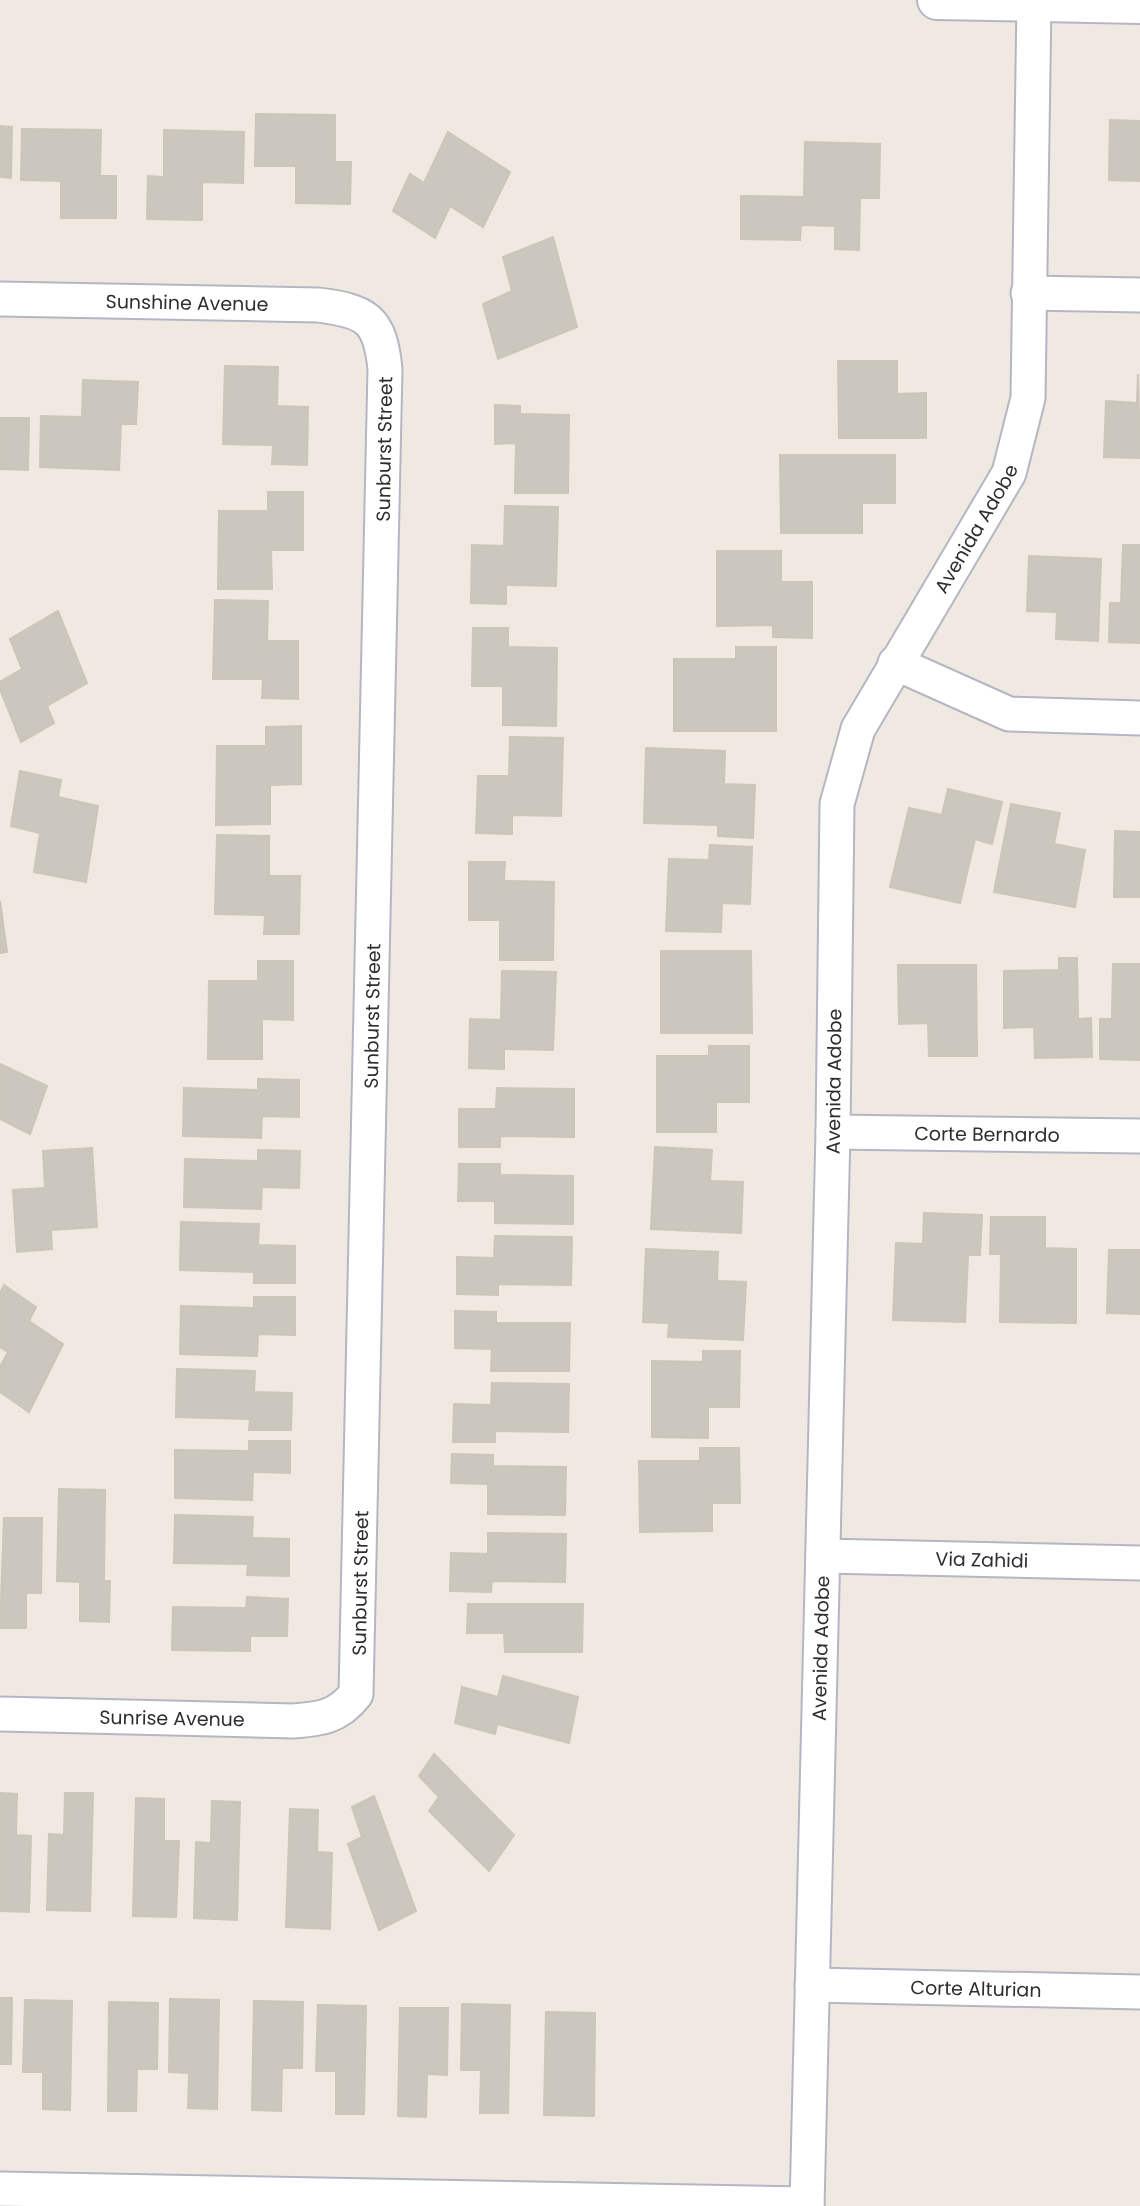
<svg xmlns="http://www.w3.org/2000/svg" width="1140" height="2206" viewBox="0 0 1140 2206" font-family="Poppins,sans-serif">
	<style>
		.building { fill: #cbc7bf; stroke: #cbc5ba; stroke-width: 2 }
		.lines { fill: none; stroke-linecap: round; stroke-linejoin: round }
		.street-casing { stroke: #b4b7c1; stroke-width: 37 }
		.secondary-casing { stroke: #b4b7c1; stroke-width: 42 }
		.street { stroke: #fff; stroke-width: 33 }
		.secondary { stroke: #fff; stroke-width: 38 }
		.labels { text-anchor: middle; stroke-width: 6; stroke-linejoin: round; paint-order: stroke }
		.street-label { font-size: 19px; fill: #2e2e2e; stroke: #fff }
	</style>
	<rect width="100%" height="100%" fill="#efe9e1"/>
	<g class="building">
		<polygon points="256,114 335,115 335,162 351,162 350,204 296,203 296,166 255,166"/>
		<polygon points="1110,120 1140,121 1140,181 1109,180"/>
		<polygon points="0,126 12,127 11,178 0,177"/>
		<polygon points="22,129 101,130 100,176 116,176 116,218 61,218 61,181 21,180"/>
		<polygon points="164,130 244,132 243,183 202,182 202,220 147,219 148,176 164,177"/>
		<polygon points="448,132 510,172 483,227 450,206 435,238 393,211 410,174 424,183"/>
		<polygon points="805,142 880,144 879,198 860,198 859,250 835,249 835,226 801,225 800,240 741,239 741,196 804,197"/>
		<polygon points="553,237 577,327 498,359 483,304 512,291 503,257"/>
		<polygon points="838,361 897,361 897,394 926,393 926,438 839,438"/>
		<polygon points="225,366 278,367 277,406 308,407 307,465 272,464 273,445 223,444"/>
		<polygon points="1138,374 1140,458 1104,457 1106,401 1137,403"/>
		<polygon points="83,380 138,382 136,424 121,424 119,470 40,467 41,416 82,417"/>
		<polygon points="495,405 520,406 520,414 569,415 568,493 515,493 516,443 495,444"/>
		<polygon points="0,418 29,418 28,470 0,469"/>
		<polygon points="780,455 895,455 895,503 862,503 862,533 781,533"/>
		<polygon points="268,492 303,492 303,550 271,550 272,589 218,589 219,511 268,511"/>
		<polygon points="505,506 558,507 556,586 506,585 506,604 471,603 472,545 504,546"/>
		<polygon points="1123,545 1140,545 1140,643 1109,642 1110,603 1121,603"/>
		<polygon points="717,551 781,551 781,582 812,582 812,638 773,637 773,625 717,626"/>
		<polygon points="1029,556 1101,559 1098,641 1056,639 1057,612 1027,611"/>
		<polygon points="215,600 268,601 267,641 298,641 298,699 262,698 263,679 213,679"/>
		<polygon points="58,611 87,683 47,706 54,723 21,742 0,689 0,682 22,669 10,639"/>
		<polygon points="473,628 508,628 508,647 557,648 556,726 503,725 503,686 472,686"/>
		<polygon points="736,647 776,647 776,731 674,731 674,659 736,659"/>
		<polygon points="301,726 301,784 270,785 270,824 216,825 217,746 266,746 266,727"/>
		<polygon points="510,737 563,738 561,816 512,815 512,834 476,833 478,776 509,776"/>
		<polygon points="646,748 725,751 724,784 755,785 753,838 718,836 718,825 644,823"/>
		<polygon points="20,771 61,780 58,797 98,806 86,882 34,872 40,833 11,826"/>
		<polygon points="948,789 1002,802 992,844 975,839 960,903 890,887 909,808 942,815"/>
		<polygon points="1011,804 1060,813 1054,844 1085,850 1075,907 994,892"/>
		<polygon points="1115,831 1140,832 1140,897 1114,897"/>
		<polygon points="217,835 269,836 269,876 300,876 299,934 264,934 265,915 215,914"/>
		<polygon points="710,845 752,847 750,904 722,903 721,932 666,931 669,859 709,860"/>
		<polygon points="469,862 505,862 504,881 554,882 553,960 500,960 500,920 469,920"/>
		<polygon points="0,901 7,952 0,953"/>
		<polygon points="661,951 751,951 752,1033 661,1033"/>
		<polygon points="1059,958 1077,958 1078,1019 1091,1018 1092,1057 1035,1058 1034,1027 1004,1028 1004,971 1059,970"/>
		<polygon points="258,961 293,961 293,1020 262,1019 262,1059 208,1059 209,981 258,981"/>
		<polygon points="1113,964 1140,964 1140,1060 1100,1059 1100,1019 1112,1019"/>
		<polygon points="898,965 976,965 977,1056 929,1056 928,1023 899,1024"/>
		<polygon points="502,971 556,972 553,1050 504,1049 504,1069 469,1068 470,1019 501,1020"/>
		<polygon points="709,1046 749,1046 749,1102 716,1102 716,1132 657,1132 657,1056 709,1056"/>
		<polygon points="0,1064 47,1086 30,1134 0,1119"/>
		<polygon points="258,1079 299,1080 299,1117 262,1116 261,1138 183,1136 184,1088 258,1090"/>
		<polygon points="497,1088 574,1089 574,1137 500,1136 500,1147 459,1147 459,1109 496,1109"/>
		<polygon points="655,1147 712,1150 710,1181 743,1182 741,1233 651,1229"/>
		<polygon points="92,1148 97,1227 51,1230 52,1249 17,1252 13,1190 45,1188 43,1151"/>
		<polygon points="258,1150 300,1151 299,1188 262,1187 261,1209 184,1207 185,1159 258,1161"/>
		<polygon points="459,1164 500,1164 500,1175 573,1176 573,1224 495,1223 495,1201 458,1201"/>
		<polygon points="924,1213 982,1215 980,1255 968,1255 965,1322 893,1320 896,1243 923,1244"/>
		<polygon points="991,1217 1045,1217 1045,1248 1076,1249 1076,1323 1000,1322 1001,1254 990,1254"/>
		<polygon points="181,1222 259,1224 258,1245 295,1246 295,1283 254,1283 254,1272 180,1270"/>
		<polygon points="495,1236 572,1237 571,1285 498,1284 498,1295 457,1294 457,1257 494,1258"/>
		<polygon points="646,1249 718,1252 717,1281 746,1282 743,1340 668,1337 669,1323 643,1322"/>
		<polygon points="1109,1250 1140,1250 1140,1314 1107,1313"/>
		<polygon points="4,1285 36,1307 29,1321 63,1344 29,1412 0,1392 0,1367 8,1352 0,1347 0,1293"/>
		<polygon points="254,1297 295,1297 295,1335 258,1334 257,1356 180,1354 181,1306 254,1308"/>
		<polygon points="455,1311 496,1312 496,1323 570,1323 569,1371 491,1371 492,1349 455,1348"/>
		<polygon points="703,1351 740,1351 739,1407 708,1407 708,1438 652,1437 652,1361 703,1362"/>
		<polygon points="177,1369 255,1371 254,1392 292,1393 291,1430 249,1430 250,1419 176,1417"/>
		<polygon points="492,1383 569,1384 568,1432 495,1431 495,1442 453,1442 454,1404 491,1405"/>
		<polygon points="249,1441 290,1441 290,1473 253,1472 252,1500 175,1498 175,1450 249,1451"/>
		<polygon points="700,1448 739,1448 740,1503 712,1503 712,1531 640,1532 639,1461 700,1461"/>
		<polygon points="452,1454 493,1455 493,1466 566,1467 565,1515 488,1514 488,1484 451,1483"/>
		<polygon points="59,1489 105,1490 104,1581 110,1581 109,1622 80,1621 80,1582 57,1581"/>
		<polygon points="175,1515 253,1517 252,1538 289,1539 289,1576 247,1575 248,1564 174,1563"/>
		<polygon points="4,1518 42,1518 41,1593 26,1593 26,1628 0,1628"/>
		<polygon points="488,1533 566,1534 565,1582 492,1581 491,1592 450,1591 451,1553 488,1554"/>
		<polygon points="247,1597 288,1599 287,1636 250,1636 250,1651 172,1650 173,1607 246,1608"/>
		<polygon points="468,1604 583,1604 582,1652 505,1652 504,1633 467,1633"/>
		<polygon points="503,1676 578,1697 569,1743 497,1724 495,1734 455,1723 462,1687 498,1697"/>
		<polygon points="434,1754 514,1835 489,1871 429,1811 439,1797 419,1776"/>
		<polygon points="0,1793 17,1794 16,1835 31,1836 29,1912 0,1911"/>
		<polygon points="65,1793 93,1793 90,1911 47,1910 49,1834 64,1835"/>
		<polygon points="374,1796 416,1911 379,1930 348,1844 362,1837 352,1807"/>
		<polygon points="136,1798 164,1799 164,1841 179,1841 176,1917 133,1916"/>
		<polygon points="212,1801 240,1802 237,1920 194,1918 196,1842 211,1843"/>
		<polygon points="290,1809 318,1810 317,1852 332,1853 330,1929 286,1927"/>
		<polygon points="0,1998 12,1998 11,2064 0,2064"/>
		<polygon points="170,1999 219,2000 217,2109 188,2108 189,2073 169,2072"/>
		<polygon points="25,2000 72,2001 70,2110 43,2109 43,2072 23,2072"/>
		<polygon points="254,2001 303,2002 302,2068 282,2068 281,2111 252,2110"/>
		<polygon points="109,2002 158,2003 157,2069 137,2069 136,2111 108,2111"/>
		<polygon points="462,2004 510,2005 508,2113 480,2113 481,2070 461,2070"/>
		<polygon points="318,2005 366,2006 364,2114 336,2114 336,2071 316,2071"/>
		<polygon points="400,2008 448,2008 447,2075 427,2074 426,2117 398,2116"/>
		<polygon points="546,2012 595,2013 594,2116 544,2115"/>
	</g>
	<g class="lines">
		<g class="street-casing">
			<g id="street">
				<polyline points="1028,293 1140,295"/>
				<path id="s1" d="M0 299 318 305C367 311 380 319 385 369L356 1694C338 1717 321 1719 293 1721L0 1714"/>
				<polyline points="895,663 1009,714 1140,718"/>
				<path id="s2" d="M833 1132 1140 1136"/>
				<path id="s3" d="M823 1556 1140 1563"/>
				<path id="s4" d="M812 1985 1140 1992"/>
				<polyline points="0,2189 807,2204"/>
				<path id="s5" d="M807 2206 833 1132 837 804 858 729 1009 473 1028 398 1034 2"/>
			</g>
		</g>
		<g class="secondary-casing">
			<polyline id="secondary" points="937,0 1140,4"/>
		</g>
		<use href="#street" class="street"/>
		<use href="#secondary" class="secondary"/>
	</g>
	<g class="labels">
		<g class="street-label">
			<text dy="7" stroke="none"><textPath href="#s1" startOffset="187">Sunshine Avenue</textPath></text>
			<text transform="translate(384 449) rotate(-89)" y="7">Sunburst Street</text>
			<text dy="7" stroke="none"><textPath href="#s5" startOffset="1713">Avenida Adobe</textPath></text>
			<text transform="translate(372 1016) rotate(-89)" y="7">Sunburst Street</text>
			<text dy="7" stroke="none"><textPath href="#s5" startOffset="1125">Avenida Adobe</textPath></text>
			<text dy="7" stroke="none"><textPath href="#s2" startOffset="154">Corte Bernardo</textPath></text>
			<text dy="7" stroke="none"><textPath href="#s3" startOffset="159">Via Zahidi</textPath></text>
			<text transform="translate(360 1583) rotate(-89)" y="7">Sunburst Street</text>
			<text dy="7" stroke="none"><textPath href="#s5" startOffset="558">Avenida Adobe</textPath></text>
			<text transform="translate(172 1718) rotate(1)" y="7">Sunrise Avenue</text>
			<text dy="7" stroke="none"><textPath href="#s4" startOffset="164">Corte Alturian</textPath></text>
		</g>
	</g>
</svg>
